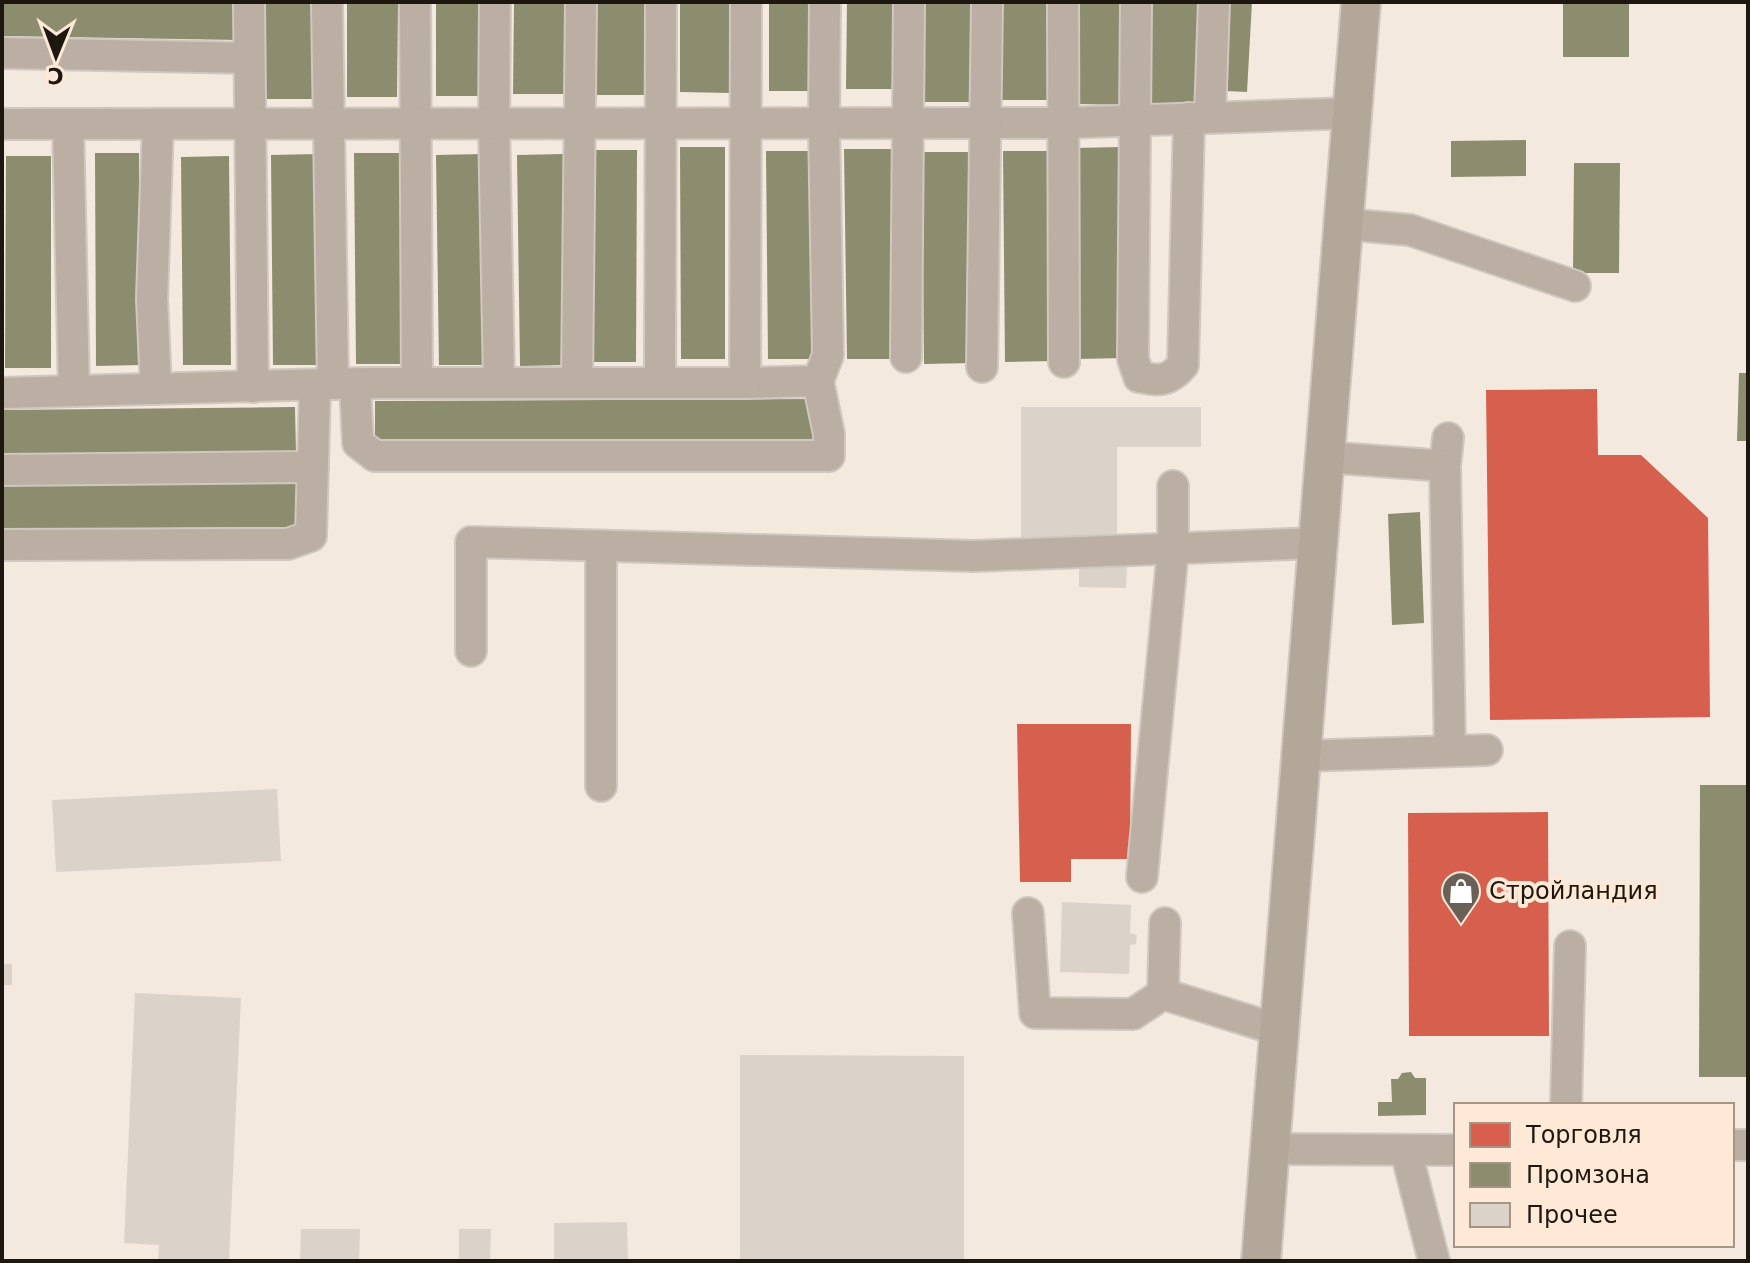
<svg xmlns="http://www.w3.org/2000/svg" width="1750" height="1263" viewBox="0 0 1750 1263" font-family="'DejaVu Sans',sans-serif">
	<style>
		.shops { fill: #d6604d }
		.industry { fill: #8c8c6e }
		.building { fill: #dbd2ca }
		.lines { fill: none; stroke-linecap: round; stroke-linejoin: round }
		.minor-casing { stroke: #d0c7c0; stroke-width: 34 }
		.major-casing { stroke: #d0c7c0; stroke-width: 42 }
		.minor { stroke: #bbaea3; stroke-width: 30 }
		.major { stroke: #b3a79a; stroke-width: 38 }
		.labels { text-anchor: middle; stroke-width: 8; stroke-linejoin: round; paint-order: stroke }
		.poi-label { font-size: 24px; fill: #1e1710; stroke: #fde9d6; text-anchor: start }
	</style>
	<rect width="100%" height="100%" fill="#f4e9df"/>
	<g class="shops">
		<polygon points="1597,389 1598,455 1641,455 1708,518 1710,717 1490,720 1486,390"/>
		<polygon points="1017,724 1131,724 1130,859 1071,859 1071,882 1020,882"/>
		<polygon points="1548,812 1549,1036 1409,1036 1408,813"/>
	</g>
	<g class="industry">
		<polygon points="2,2 239,2 238,40 2,36"/>
		<polygon points="263,2 314,2 313,99 263,99"/>
		<polygon points="347,2 398,2 397,97 347,97"/>
		<polygon points="436,2 487,2 486,96 436,96"/>
		<polygon points="514,2 565,2 564,94 513,94"/>
		<rect x="596" y="2" width="51" height="93"/>
		<polygon points="680,2 731,2 730,93 680,92"/>
		<rect x="769" y="2" width="51" height="89"/>
		<polygon points="847,2 897,2 897,89 846,89"/>
		<polygon points="924,2 974,2 974,102 923,102"/>
		<rect x="1002" y="2" width="50" height="98"/>
		<polygon points="1078,2 1129,2 1129,105 1078,104"/>
		<polygon points="1152,2 1202,2 1202,104 1151,104"/>
		<polygon points="1229,2 1252,2 1247,92 1225,91"/>
		<rect x="1563" y="2" width="66" height="55"/>
		<polygon points="1526,140 1526,176 1451,177 1451,141"/>
		<polygon points="680,147 725,147 725,359 681,359"/>
		<polygon points="1121,147 1124,358 1077,359 1074,148"/>
		<polygon points="844,149 893,149 895,359 847,359"/>
		<polygon points="591,150 637,150 636,362 590,362"/>
		<polygon points="766,151 814,151 816,359 768,359"/>
		<polygon points="1003,151 1050,151 1053,361 1005,362"/>
		<polygon points="922,152 969,152 972,363 924,364"/>
		<polygon points="95,153 139,153 140,365 96,366"/>
		<polygon points="354,153 401,153 404,364 356,364"/>
		<polygon points="319,154 321,365 273,365 271,155"/>
		<polygon points="483,154 486,365 439,365 436,155"/>
		<polygon points="564,154 567,365 520,366 517,155"/>
		<polygon points="6,156 51,156 51,368 5,368"/>
		<polygon points="229,156 231,365 183,365 181,157"/>
		<polygon points="1574,163 1620,163 1619,273 1573,273"/>
		<polygon points="1739,373 1748,373 1748,441 1737,441"/>
		<polygon points="817,399 817,446 375,449 375,401"/>
		<polygon points="295,407 296,454 2,456 2,410"/>
		<polygon points="296,481 296,527 2,529 2,483"/>
		<polygon points="1420,512 1424,623 1392,625 1388,514"/>
		<polygon points="1700,785 1748,785 1748,1077 1699,1077"/>
		<polygon points="1411,1072 1415,1078 1426,1078 1426,1115 1378,1116 1378,1102 1392,1102 1391,1079 1398,1079 1402,1073"/>
	</g>
	<g class="building">
		<polygon points="1021,407 1201,407 1201,447 1117,447 1117,543 1021,543"/>
		<polygon points="1079,563 1127,563 1126,588 1079,587"/>
		<polygon points="277,789 281,861 56,872 52,800"/>
		<polygon points="1062,902 1131,905 1130,933 1137,935 1136,944 1130,945 1129,974 1060,972"/>
		<rect x="2" y="964" width="10" height="21"/>
		<polygon points="135,993 241,998 229,1261 158,1261 159,1245 124,1243"/>
		<polygon points="740,1055 964,1056 964,1261 740,1261"/>
		<polygon points="627,1222 628,1261 554,1261 554,1223"/>
		<polygon points="301,1229 360,1229 359,1261 300,1261"/>
		<polygon points="459,1229 491,1229 490,1261 459,1261"/>
	</g>
	<g class="lines">
		<g class="minor-casing">
			<g id="minor">
				<polyline points="249,2 253,387"/>
				<polyline points="327,2 333,384"/>
				<polyline points="415,2 417,383"/>
				<polyline points="495,2 494,123 499,383"/>
				<polyline points="1063,2 1064,362"/>
				<path d="M1136 2 1133 359 1139 377C1160 381 1168 382 1183 365L1189 118"/>
				<polyline points="2,53 249,58"/>
				<polyline points="1210,117 1214,2"/>
				<polyline points="2,124 1062,123 1353,113"/>
				<polyline points="68,124 74,391"/>
				<polyline points="1344,224 1410,230 1575,286"/>
				<polyline points="906,357 909,2"/>
				<polyline points="982,367 987,2"/>
				<polyline points="577,383 581,2"/>
				<polyline points="660,383 661,2"/>
				<polyline points="745,383 818,381 828,355 824,123 825,2"/>
				<polyline points="355,384 358,443 375,456 829,456 829,434 818,381"/>
				<polyline points="156,389 152,299 158,124"/>
				<polyline points="2,393 368,383 745,383 746,2"/>
				<polyline points="1448,438 1445,466 1450,750"/>
				<polyline points="1324,457 1445,466"/>
				<polyline points="2,470 313,467"/>
				<polyline points="2,545 288,544 311,536 315,385"/>
				<polyline points="601,547 601,786"/>
				<polyline points="471,651 471,542 974,556 1318,543"/>
				<polyline points="1301,756 1487,750"/>
				<polyline points="1142,877 1173,549 1173,486"/>
				<polyline points="1028,913 1035,1013 1133,1014 1163,994 1279,1030"/>
				<polyline points="1163,994 1165,923"/>
				<polyline points="1566,1105 1570,946"/>
				<polyline points="1732,1145 1748,1145"/>
				<polyline points="1269,1149 1456,1150"/>
				<polyline points="1406,1151 1434,1261"/>
			</g>
		</g>
		<g class="major-casing">
			<polyline id="major" points="1261,1261 1361,2"/>
		</g>
		<use href="#minor" class="minor"/>
		<use href="#major" class="major"/>
	</g>
	<defs>
		<g id="shop-pin" transform="scale(2)"><path d="M0 17L-7.5 6A9.5 9.5 0 1 1 7.5 6Z" fill="#696058" stroke="#fde9d6"/><path d="M-5-2.5h2.3a2.7 3.5 0 0 1 5.4 0H5L5.5 6h-11ZM-1.5-2.5h3a1.5 2.3 0 0 0-3 0Z" fill="#fff"/></g>
	</defs>
	<g fill-rule="evenodd">
		<use href="#shop-pin" x="1461" y="891"/>
	</g>
	<g class="labels">
		<g class="poi-label">
			<text x="1489" y="899">Стройландия</text>
		</g>
	</g>
	<rect width="1750" height="1263" fill="none" stroke="#1e1710" stroke-width="8"/>
	<rect x="1454" y="1103" width="280" height="144" fill="#fde9d6" stroke="#a49587" stroke-width="2"/>
	<rect x="1470" y="1123" width="40" height="24" fill="#d6604d" stroke="#a49587" stroke-width="2"/>
	<text x="1526" y="1143" font-size="24" fill="#1e1710">Торговля</text>
	<rect x="1470" y="1163" width="40" height="24" fill="#8c8c6e" stroke="#a49587" stroke-width="2"/>
	<text x="1526" y="1183" font-size="24" fill="#1e1710">Промзона</text>
	<rect x="1470" y="1203" width="40" height="24" fill="#dbd2ca" stroke="#a49587" stroke-width="2"/>
	<text x="1526" y="1223" font-size="24" fill="#1e1710">Прочее</text>
	<g transform="translate(56 56) rotate(181)" stroke="#fde9d6" stroke-width="6" paint-order="stroke">
	<path d="M0-6L14 30L0 20L-14 30Z" fill="#1e1710"/>
	<text y="-12" font-size="22" font-weight="bold" text-anchor="middle" fill="#1e1710">С</text>
	</g>
</svg>
